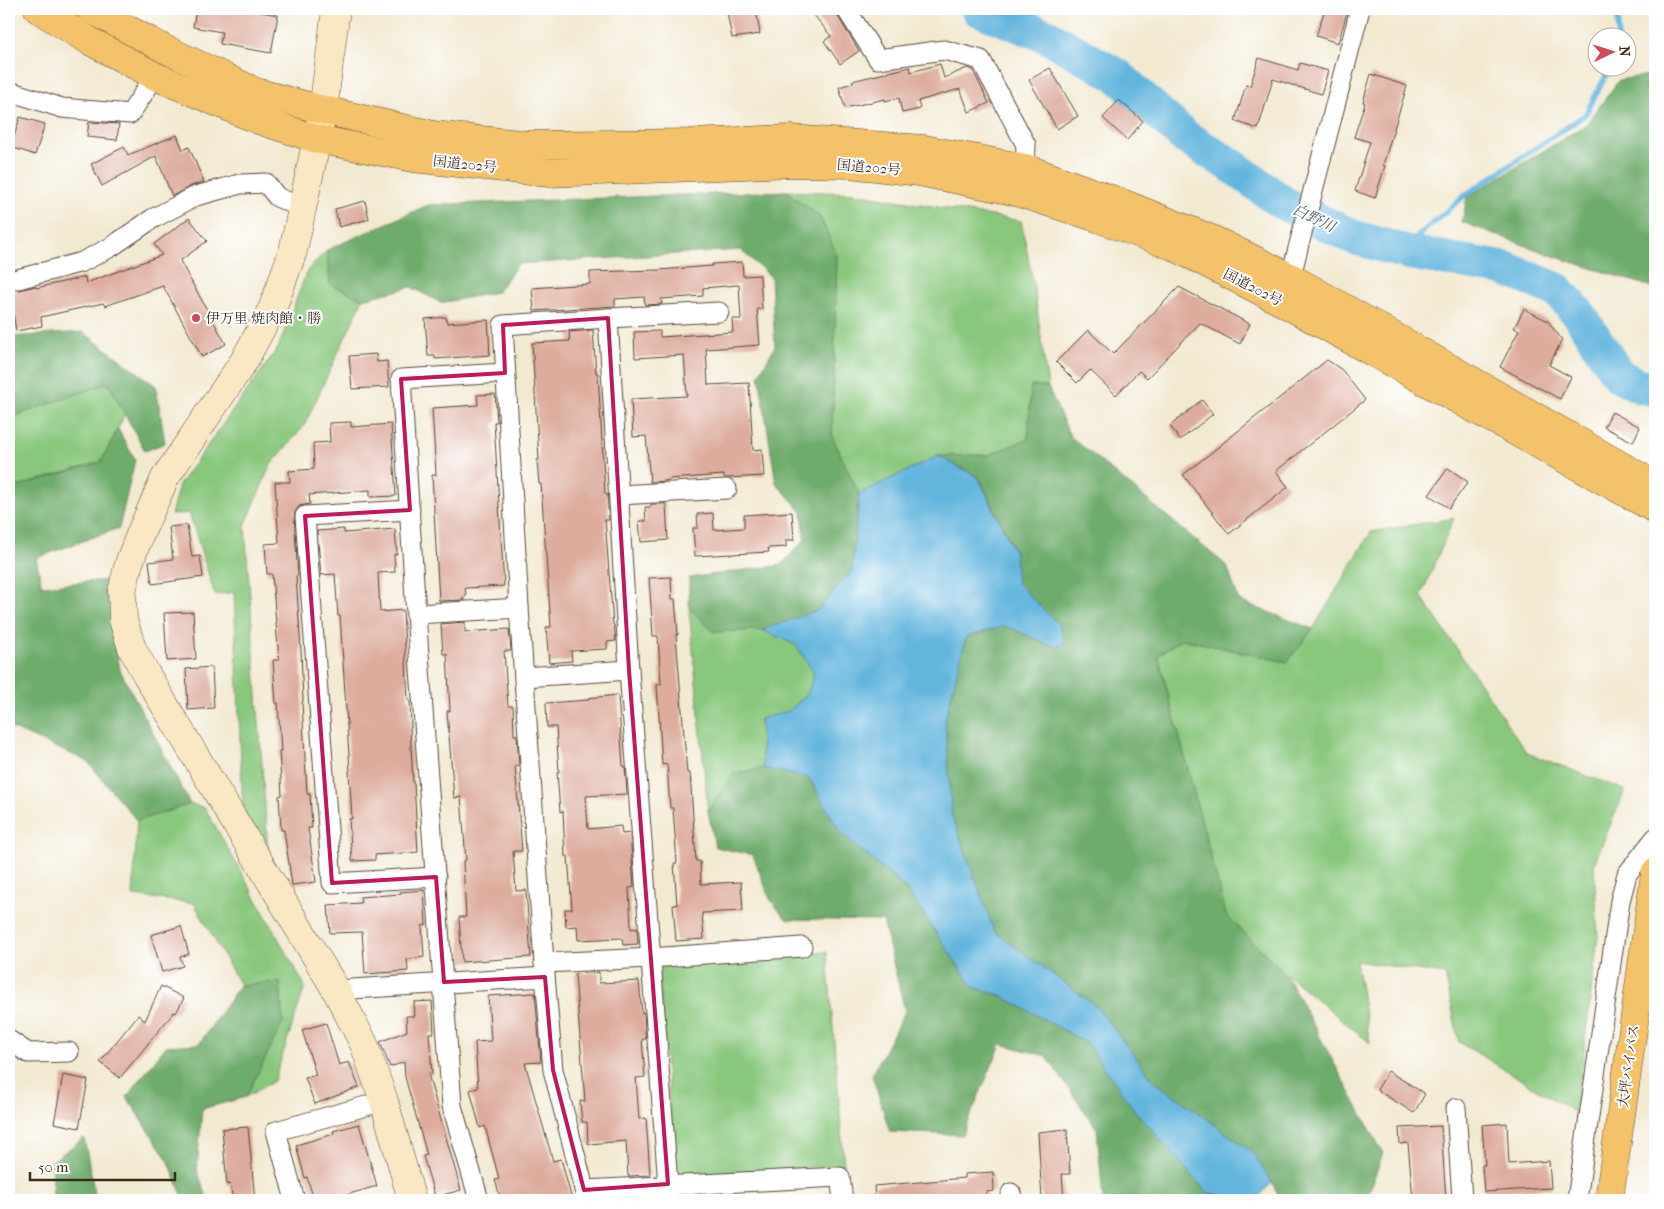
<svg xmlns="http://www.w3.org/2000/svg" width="1664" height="1209" viewBox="0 0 1664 1209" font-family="'IM FELL French Canon','Noto Serif JP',serif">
<rect width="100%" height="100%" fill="#fff"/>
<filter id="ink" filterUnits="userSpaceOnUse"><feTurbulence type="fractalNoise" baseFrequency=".02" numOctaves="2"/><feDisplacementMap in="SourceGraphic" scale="10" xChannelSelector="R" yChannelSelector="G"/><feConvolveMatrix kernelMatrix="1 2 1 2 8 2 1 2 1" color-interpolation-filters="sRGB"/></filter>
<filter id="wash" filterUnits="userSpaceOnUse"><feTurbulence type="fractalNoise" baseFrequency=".0096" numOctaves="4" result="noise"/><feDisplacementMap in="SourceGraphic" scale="20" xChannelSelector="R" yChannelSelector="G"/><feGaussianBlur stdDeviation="1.12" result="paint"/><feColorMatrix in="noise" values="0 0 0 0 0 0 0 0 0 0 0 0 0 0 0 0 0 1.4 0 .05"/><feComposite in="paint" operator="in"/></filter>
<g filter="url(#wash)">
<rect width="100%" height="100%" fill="#f2e9d1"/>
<g fill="#89c77d" stroke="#62784e">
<path d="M786 191 854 193 1021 221 1034 288 1048 387 1031 386 1028 439 988 455 938 456 859 494 832 436 837 255 820 217Z"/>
<path d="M327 250 330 284 363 299 304 426 270 466 245 526 268 850 243 812 234 592 215 595 189 513 171 515 179 485 278 348 307 271Z"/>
<path d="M108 383 125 414 101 462 9 489V418Z"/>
<path d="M1454 518 1421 596 1527 753 1625 790 1594 864 1598 937 1576 1113 1459 1042 1445 974 1356 961 1370 1043 1285 973 1226 915 1158 655 1182 639 1287 662 1313 629 1371 532Z"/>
<path d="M689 608 714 632 762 630 796 645 814 672 808 693 789 711 760 719 763 768 734 774 708 811Z"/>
<path d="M190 804 205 808 305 986 274 1081 246 1097 283 1022 280 982 240 985 194 903 133 896 137 821Z"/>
<path d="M827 952 844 1165 675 1176 658 965Z"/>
</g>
<g fill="#6eac6c" stroke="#546b45">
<path d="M1655 74V288L1556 257 1462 222 1467 197 1586 125 1619 80Z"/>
<path d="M786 191 820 217 837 255 832 436 859 494 852 570 818 610 762 630 714 632 689 608V578L781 565 805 539 802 512 776 483 759 375 775 346 771 277 741 250 518 264 497 292 441 303 411 287 363 299 330 284 327 250 428 205Z"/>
<path d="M83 332 156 386 165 443 145 451 108 383 9 418V337Z"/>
<path d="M1031 386 1048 387 1070 436 1227 566 1239 601 1313 629 1287 662 1182 639 1158 655 1226 915 1285 973 1383 1153 1366 1200H1280L1272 1182 1252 1152 1154 1081 1096 1006 994 931 952 816 945 720 966 637 1005 626 1056 647 1059 625 1017 583 1015 552 979 477 938 456 988 455 1028 439Z"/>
<path d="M118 429 135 460 119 528 36 558 42 586 106 580 120 670 190 804 137 821 87 761 9 727V489L101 462Z"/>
<path d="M763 768 809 778 841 833 907 890 973 987 1000 995 1087 1043 1135 1111 1208 1193 1249 1200H1103L1097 1129 1046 1056 1001 1044 962 1135 890 1132 872 1075 905 1011 883 921 786 919 770 899 753 855 715 847 708 811 734 773Z"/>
<path d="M280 982 283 1022 246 1097 202 1109 197 1170 208 1200H184L169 1162 127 1097 166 1046 199 1044 240 985Z"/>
<path d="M84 1138 96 1200H53L51 1162Z"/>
</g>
<path fill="#63b5de" stroke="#4f707e" d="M938 456 978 477 1015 553 1017 583 1059 625 1065 643 1056 647 1005 626 966 637 945 720 952 816 994 931 1096 1006 1154 1081 1252 1152 1272 1182 1256 1200 1208 1193 1135 1111 1087 1043 1000 995 973 987 907 890 841 833 809 778 763 768 760 719 789 711 808 693 814 673 796 645 762 630 818 610 852 570 859 494Z"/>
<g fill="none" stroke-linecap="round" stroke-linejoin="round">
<g stroke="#63b5de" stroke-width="5.5">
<path d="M1618 38V9"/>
<path d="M1406 252 1420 234 1464 196 1585 115 1610 68"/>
</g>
<path stroke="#63b5de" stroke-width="35" d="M978 9 1047 36 1118 76 1185 137 1231 165 1283 203 1353 237 1406 252 1506 269 1557 290 1579 314 1619 376 1640 386 1655 389"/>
</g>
<g id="blocks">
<g fill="#ddac9d">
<path d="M196 9H243L278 15 271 53 220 44 222 32 193 27Z"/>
<path d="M744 9H756L760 34 732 38 727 12Z"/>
<path d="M809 9H835L837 15 859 51 840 64 824 41 831 36Z"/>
<path d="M1325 9H1348L1338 43 1316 36Z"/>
<path d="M1259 58 1298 70 1300 63 1328 71 1321 94 1273 79 1258 129 1235 121 1246 85 1250 86Z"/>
<path d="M940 64 944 78 967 68 973 70 989 103 969 112 960 89 918 101 920 109 902 113 899 98 885 101V99L845 108 839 87 853 83 852 81 910 67 911 72Z"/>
<path d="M1050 68 1078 116 1057 129 1029 80Z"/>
<path d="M1371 74 1407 86 1383 165 1385 166 1375 198 1355 191 1370 142 1354 137 1365 103 1363 102Z"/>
<path d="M1119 100 1143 121 1127 140 1103 118Z"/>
<path d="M20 117 45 124 35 155 11 147Z"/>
<path d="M89 122 119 124 117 140 87 137Z"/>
<path d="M177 135 183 150 189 147 204 182 191 186 172 196 156 156 102 186 91 164 124 147 128 155Z"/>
<path d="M365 201 369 219 339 227 335 209Z"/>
<path d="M189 218 207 241 180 261 226 344 202 357 163 286 105 306 103 303 41 317 42 326 16 331 9 288 20 290 35 286 36 288 85 277 86 283 162 255 154 244Z"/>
<path d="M742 262 743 276 760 275 762 309H757L760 345 706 349 708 385 749 383 753 450 762 449 764 476 728 478H724V475L669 479V480L664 481 650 482 646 436 633 437 631 399 687 396 684 355 635 358 634 332 660 331V337L733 332 732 319H741L739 285 703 288V296L661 299 662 304 645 305 644 297 615 299V306L534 311 532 288 590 284V272L659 270 712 266V264Z"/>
<path d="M1179 287 1250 324 1240 344 1200 323 1147 378 1139 371 1116 395 1090 370 1077 383 1056 362 1088 330 1113 354Z"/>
<path d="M1524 309 1548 321 1562 340 1549 365 1571 377 1560 399 1500 367 1519 330 1514 328Z"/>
<path d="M446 317 447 323 488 320 490 355 435 359V356H428L425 319Z"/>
<path d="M593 330 596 373H598L605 494H607L609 520H605L613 625H614L616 641 607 642V649L571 651 572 661 549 663 546 627H551L541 484H539L537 460H539L532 343 570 341 569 332Z"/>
<path d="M376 354 377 362 387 361 389 387 352 389 349 356Z"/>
<path d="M1327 360 1342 370 1365 400 1276 471 1288 487 1229 534 1183 475Z"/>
<path d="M495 394 497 422H494L504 586 465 588 466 596 463 597 464 600 439 601 432 475H436L432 408 478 405 477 395Z"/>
<path d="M1202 400 1213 414 1180 440 1170 426Z"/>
<path d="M1612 412 1640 427 1633 442 1604 427Z"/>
<path d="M351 422V427L391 424 396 496 370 497V490L309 495 310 504 299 506 295 512 294 517 298 576H296L301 651 303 702H302L307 794H310L312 828H308L316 882 292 885 284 830H281L279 796 282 795 279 751H281L278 703 276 704 273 660H279L272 574H267L265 544 279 543 275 482H290L289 471 314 469 313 443 330 442 329 423Z"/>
<path d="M1448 468 1468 482 1449 508 1429 495Z"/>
<path d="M651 504H666L668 540 641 542 639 521H646L645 507H651Z"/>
<path d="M792 512 794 540H786V547L768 548 769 552 695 556 693 528H698L697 514 713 513 714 530 744 528V515Z"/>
<path d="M187 525 192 557 200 556 203 577 152 584 149 562 173 559 169 527Z"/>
<path d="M344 529V533L395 529 397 554H394L395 572 378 573 380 612 403 610 408 700H410L411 728H410L413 783H414L418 852 375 855V860L352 861 349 819H352L349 771H350L340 616H338L335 574 321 575 317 531Z"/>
<path d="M671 577 672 599H675L678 635H676L687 773H690L696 861H700L701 884 741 882 743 911 702 913 704 939 676 941 673 905H677L674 863H677L673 808H670L667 764 662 765 657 685 661 684 658 636H653L649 578Z"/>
<path d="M193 612 196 659 167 661 164 613Z"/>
<path d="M465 622V632L509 629 511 651H504L508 706H513L514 735H517L519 766H515L522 851H513L516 891 526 890 531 957 462 962 459 917H466L463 861 466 860 461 797 454 798 447 711H450L447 654H443L441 624Z"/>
<path d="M212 667 214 708 188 710 186 669Z"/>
<path d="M618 695 623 766H625L627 794 586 796 588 829 621 826 622 834 630 833 634 887 629 888 631 929 637 928 638 944 623 945 622 938 578 940 577 926 566 927 565 909H572L568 856H565L563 811 560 812 557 772H559L556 727H547L546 703 588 700V698Z"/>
<path d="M424 890 426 925 422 926 424 957 407 959 408 971 365 974 362 932 330 933 328 905 361 903 360 897 401 894 400 892Z"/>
<path d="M181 926 189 954 180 957 183 966 162 972 151 935Z"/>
<path d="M599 972V983L639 981 642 1013 644 1012 645 1033 646 1039H642L645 1077 636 1078 639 1119 646 1118 650 1175 628 1176 626 1141 588 1144 587 1122H582L580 1101H585L575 974Z"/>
<path d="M161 986 184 998 176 1013 174 1012 120 1078 100 1062 138 1015 145 1021Z"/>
<path d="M535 993 541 1062 525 1063 553 1161 561 1159 572 1200H501L495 1180 499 1179 485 1126 480 1128 470 1090 478 1088 475 1042 491 1041 488 996Z"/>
<path d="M432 1001 434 1033H429L432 1074H428L461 1190 435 1197 423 1156 427 1155 405 1077 404 1062 390 1067 380 1042 407 1031 406 1016H415L414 1002Z"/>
<path d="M326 1023 339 1065 349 1062 359 1087 315 1104 305 1078 316 1075 302 1030Z"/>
<path d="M1388 1071 1425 1094 1414 1113 1377 1090Z"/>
<path d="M63 1075 88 1080 79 1128 54 1123Z"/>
<path d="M1507 1123 1509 1164 1549 1161 1551 1188 1484 1192 1482 1165H1485L1482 1125Z"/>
<path d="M359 1124 377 1186 339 1197 340 1200H314L307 1177 305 1178 296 1145 334 1134 333 1131Z"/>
<path d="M1441 1126 1446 1200H1413L1408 1143 1400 1144 1399 1128Z"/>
<path d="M248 1127 255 1200H233L230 1184 227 1185 222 1129Z"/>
<path d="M1067 1129 1070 1174H1062L1064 1200H1042L1038 1132Z"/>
<path d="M993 1172 994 1191 986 1192 987 1200H875L874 1186 965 1178V1174Z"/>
</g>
</g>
</g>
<g filter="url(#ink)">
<use href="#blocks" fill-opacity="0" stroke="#564739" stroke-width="1"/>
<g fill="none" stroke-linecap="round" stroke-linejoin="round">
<defs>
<g id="street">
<path d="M846 9 878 59 944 50 981 60 1026 145 1025 168"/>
<path d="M9 91 62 108 130 114 155 76"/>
<path d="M18 279 82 262 111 247 152 219 196 196 240 184 266 183 277 197 302 208"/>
<path d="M1288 287 1360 9"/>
<path d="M608 318 719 312"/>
<path d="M619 495 727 489"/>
<path d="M410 510 305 516 332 883 436 877"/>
<path d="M416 614 519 608"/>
<path d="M524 677 629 670"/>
<path d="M544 963 651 958 802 947"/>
<path d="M336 990 545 977"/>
<path d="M9 1040 28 1053 69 1052"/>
<path d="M1456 1108 1462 1200"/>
<path d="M584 1190 840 1177 843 1200"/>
<path d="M1011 1193 1012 1200"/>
<path d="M295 1200 276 1131 384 1101"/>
<path d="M479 1200 452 1106 416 614 401 379 505 373"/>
<path d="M587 1200 553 1070 544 963 519 608 503 325 608 318 629 670 668 1184"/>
<path d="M1577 1200 1620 901 1627 874 1655 838"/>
</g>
<path id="secondary" d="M336 9 323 110 317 139 293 251 273 307 244 361 165 478 141 532 129 563 122 591 123 620 132 648 146 674 336 990 364 1044 384 1101 412 1200"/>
<g id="highway">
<path d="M38 9 88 40 155 76 258 120 317 139 413 158 549 173 794 163 849 164 919 172 1013 191 1097 218 1173 246 1284 303 1655 509"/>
<path d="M90 9 163 48 256 92 323 110 433 135 529 145 689 143 791 139 924 149 1025 168 1122 203 1214 240 1290 277 1655 485"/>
<path d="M1609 1200 1655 873"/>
</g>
</defs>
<use href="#street" stroke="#564739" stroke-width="21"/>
<use href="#secondary" stroke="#564739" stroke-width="29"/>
<use href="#highway" stroke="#564739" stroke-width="29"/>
<use href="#street" stroke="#fff" stroke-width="19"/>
<use href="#secondary" stroke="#fae7c3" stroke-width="28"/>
<use href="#highway" stroke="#f3c26a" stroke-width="28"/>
</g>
</g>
<path fill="none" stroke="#c2185b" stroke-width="4" stroke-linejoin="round" d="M608 318 629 670 668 1184 584 1190 553 1070 545 977 444 982 436 877 332 883 305 516 410 510 401 379 505 373 503 325Z"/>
<circle fill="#d1495b" stroke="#fff" stroke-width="2" cx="196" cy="318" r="5"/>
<g text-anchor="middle" stroke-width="4" stroke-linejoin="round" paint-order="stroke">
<g font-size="14" fill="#3b2a1e" stroke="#fff">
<text transform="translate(465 164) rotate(6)" y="5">国道202号</text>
<text transform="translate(869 167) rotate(5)" y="5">国道202号</text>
<text transform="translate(1253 287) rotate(27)" y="5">国道202号</text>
<text transform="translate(1628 1066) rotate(-82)" y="5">大坪バイパス</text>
</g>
<g font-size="14" fill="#3b2a1e" stroke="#fff" text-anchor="start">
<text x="206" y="323">伊万里 焼肉館・勝</text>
</g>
<g font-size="15" font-style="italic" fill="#495b61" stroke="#fff">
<text transform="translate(1314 218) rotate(26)" y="5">白野川</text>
</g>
</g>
<rect width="1664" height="1209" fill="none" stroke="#fff" stroke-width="30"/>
<g transform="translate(1612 52) rotate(86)"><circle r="24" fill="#ffffff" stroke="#b1aaa5"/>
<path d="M0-4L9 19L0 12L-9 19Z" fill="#d1495b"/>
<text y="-8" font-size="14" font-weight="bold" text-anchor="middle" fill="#3b2a1e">N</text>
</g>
<path d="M30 1172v8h145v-8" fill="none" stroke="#3b2a1e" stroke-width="2.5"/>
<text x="38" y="1172" font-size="15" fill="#3b2a1e" stroke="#ffffff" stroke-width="4" paint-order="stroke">50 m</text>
</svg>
